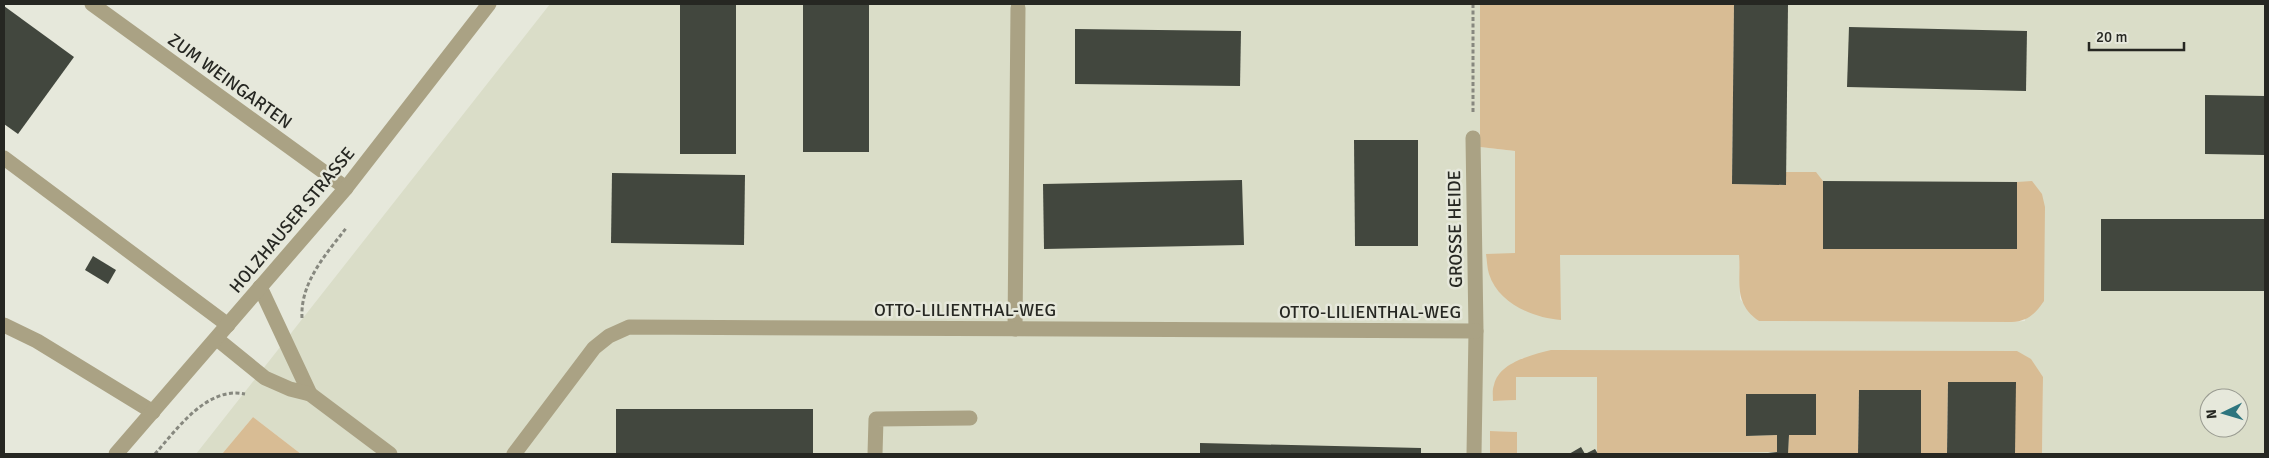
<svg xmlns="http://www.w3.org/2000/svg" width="2269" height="458" viewBox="0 0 2269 458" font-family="Signika,sans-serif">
<rect width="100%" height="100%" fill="#e6e8db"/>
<path fill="#daddc8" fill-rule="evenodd" d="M550 4H1480V147L1515 151V254L1561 320 1559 255H1739L1740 299 1759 321 2011 322 2025 321 2017 183V249H1823V181L1786 185 1732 184 1734 4H2265V454H2042L2043 377 1522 358 1493 401 1516 400V377H1597V453L1746 436V394H1816V435L1788 453 1853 454H1517V432L1491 431 1490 454H301L253 417 222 454H196ZM2209 398H2239V428H2209Z"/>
<g fill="#d8bc94">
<path d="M1480 4H1734L1732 184 1786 185V172H1816L1823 181V249H2016L2017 182 2032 181 2042 194 2045 207 2044 301C2035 314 2028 321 2012 322L1759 321C1733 303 1741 282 1739 255H1560L1561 320C1533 318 1498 303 1489 274 1487 268 1487 260 1486 254L1515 253V151L1480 147Z"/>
<path d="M1551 350 2017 351 2031 359 2043 377 2042 454H2015V382H1948L1947 454H1921V391L1859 390 1858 454 1788 453 1789 435H1816V394L1746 395V436L1777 435V452L1597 453V377H1516V400L1493 401C1493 396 1492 390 1494 385 1499 362 1532 355 1551 350Z"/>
<path d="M253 417 301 454H222Z"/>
<path d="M1490 431 1517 432V454H1490Z"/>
</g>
<g fill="#42473e">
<rect x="680" y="4" width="56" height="150"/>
<rect x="803" y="4" width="66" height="148"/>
<path d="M1734 4H1788L1786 185 1732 184Z"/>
<path d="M4 6 74 57 18 134 4 124Z"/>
<path d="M1849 27 2027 31 2026 91 1847 87Z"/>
<path d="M1075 29 1241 31 1240 86 1075 84Z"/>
<path d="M2205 95 2265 96V155L2205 154Z"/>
<path d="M1354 140H1418V246H1355Z"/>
<path d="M612 173 745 175 744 245 611 243Z"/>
<path d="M1242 180 1244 245 1044 249 1043 184Z"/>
<path d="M1823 181 2017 182V249H1823Z"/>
<rect x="2101" y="219" width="164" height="72"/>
<path d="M93 256 116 270 108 284 85 270Z"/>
<path d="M1948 382H2016L2015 454H1947Z"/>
<path d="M1859 390H1921V454H1858Z"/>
<path d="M1746 394H1816V435H1789L1788 454H1759L1777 452V435L1746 436Z"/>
<rect x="616" y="409" width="197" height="45"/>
<path d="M1200 443 1421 448V454H1200Z"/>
<path d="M1581 447 1585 454 1595 449 1598 454H1569Z"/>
</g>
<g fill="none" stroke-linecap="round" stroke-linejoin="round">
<g stroke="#87887f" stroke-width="3" stroke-dasharray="4 2.5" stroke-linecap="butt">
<path d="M1473 4V114"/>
<path d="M302 318C300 282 327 253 347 227"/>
<path d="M155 454C177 429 207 386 245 394"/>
</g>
<g stroke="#aaa284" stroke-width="15">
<path d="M92 4 346 188"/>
<path d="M1473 138 1476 331 1474 454"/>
<path d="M4 158 228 325"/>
<path d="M260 287 310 394"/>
<path d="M4 325 37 341 153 412"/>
<path d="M1015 329 1018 8"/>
<path d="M217 339 265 378 290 389 310 394 390 454"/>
<path d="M116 454 346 188 489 4"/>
<path d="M514 454 594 348 609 336 629 327 1476 331"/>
<path d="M875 454 876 419 970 418"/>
</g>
</g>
<g text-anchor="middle" stroke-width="5" stroke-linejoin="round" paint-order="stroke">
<g font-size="18" fill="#262722" stroke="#e6e8db">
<text transform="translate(230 81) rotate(36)" y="6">ZUM WEINGARTEN</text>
<text transform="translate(292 220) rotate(-50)" y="6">HOLZHAUSER STRASSE</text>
<text transform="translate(1455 229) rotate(-91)" y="6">GROSSE HEIDE</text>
<text x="965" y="316">OTTO-LILIENTHAL-WEG</text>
<text x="1370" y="318">OTTO-LILIENTHAL-WEG</text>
</g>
</g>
<rect width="2269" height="458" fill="none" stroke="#262722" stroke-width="10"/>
<g transform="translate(2224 413) rotate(265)"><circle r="24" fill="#e6e8db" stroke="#999b91"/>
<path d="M0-4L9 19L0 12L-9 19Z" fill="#2d757e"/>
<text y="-8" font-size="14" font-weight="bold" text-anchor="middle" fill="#262722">N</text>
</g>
<path d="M2089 42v8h95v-8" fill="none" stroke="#262722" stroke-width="2.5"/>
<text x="2096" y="42" font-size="15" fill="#262722" stroke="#e6e8db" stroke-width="4" paint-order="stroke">20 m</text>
</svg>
